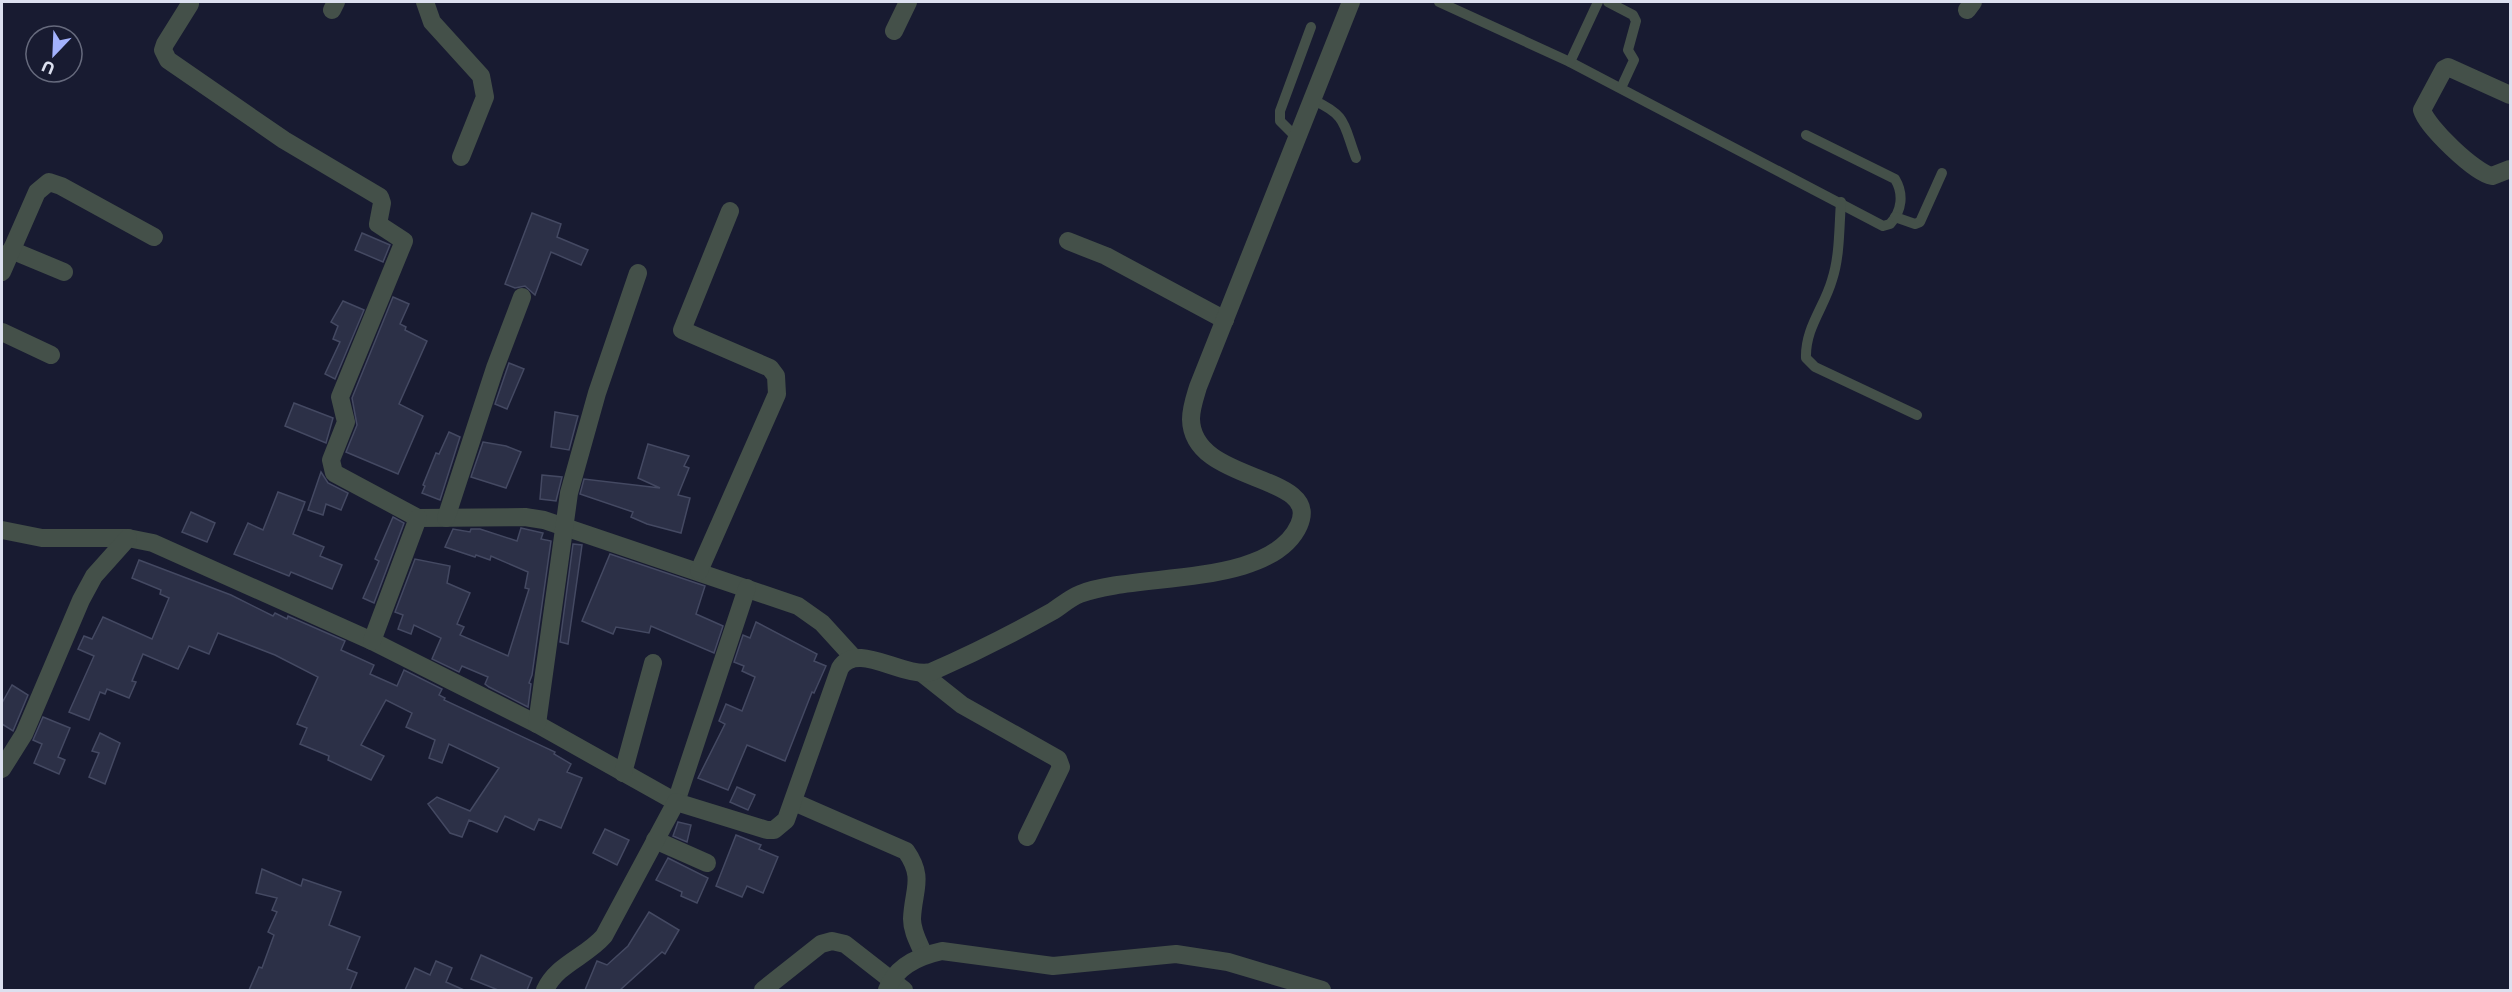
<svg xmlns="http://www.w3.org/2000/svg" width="2512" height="992" viewBox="0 0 2512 992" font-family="Montserrat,sans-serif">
<rect width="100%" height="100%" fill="#181b31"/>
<g fill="#2c3047" stroke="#444962" stroke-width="1.5">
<path d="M532 213 561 224 557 237 588 250 581 265 551 252 535 295 525 286 515 288 505 284Z"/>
<path d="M362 233 390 245 383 262 355 250Z"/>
<path d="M393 297 409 304 400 324 406 327 405 330 427 341 399 404 423 416 398 474 346 452 357 425 352 398Z"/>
<path d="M343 301 364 310 335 379 325 374 340 342 333 339 338 326 331 322Z"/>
<path d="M509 363 524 369 507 409 495 404Z"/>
<path d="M294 403 333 418 326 443 285 426Z"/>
<path d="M555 412 578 416 569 450 551 447Z"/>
<path d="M449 432 460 437 440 500 422 493 425 486 423 485 436 453 439 454Z"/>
<path d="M483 442 506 446 521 452 506 488 471 477Z"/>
<path d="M648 444 689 456 684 466 689 468 678 495 690 498 681 533 647 524 631 517 633 512 580 494 584 479 660 488 638 478Z"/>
<path d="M321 472 328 483 348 493 341 510 326 504 323 515 308 510Z"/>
<path d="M542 475 562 477 556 501 540 499Z"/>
<path d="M278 492 305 502 293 534 324 547 320 556 342 565 332 589 291 572 289 576 234 554 248 523 263 530Z"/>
<path d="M191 512 215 523 207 542 182 532Z"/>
<path d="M393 517 404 523 374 603 363 598 379 561 375 559Z"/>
<path d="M521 528 543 533 541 539 551 541 532 675 529 683 531 684 528 707 489 687 485 684 488 677 462 666 459 672 432 659 441 638 414 625 411 634 398 629 403 615 395 612 415 559 450 566 447 583 470 593 457 624 464 627 460 635 508 656 529 589 525 588 528 572 491 556 490 560 476 555 475 557 445 547 453 529 470 532 471 529H480L517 541Z"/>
<path d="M573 544 582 545 568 644 560 642Z"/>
<path d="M610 554 705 586 696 614 723 626 714 653 651 626 649 633 616 627 613 634 582 621Z"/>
<path d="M139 560 231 595 273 616 275 613 287 619 288 616 345 641 341 650 374 665 370 674 397 686 404 670 442 689 439 695 445 698 444 700 555 752 554 754 571 764 567 772 582 778 561 828 539 819 534 830 505 816 497 832 469 820 462 837 450 833 428 804 437 797 470 811 499 768 449 744 442 763 429 758 435 740 406 727 412 713 386 700 361 745 384 756 371 780 345 768 328 760 329 756 300 744 307 728 297 724 318 677 275 655 218 633 209 654 189 646 178 669 143 654 132 681 136 682 129 698 107 689 105 694 100 692 89 720 69 712 94 656 78 649 84 636 92 639 103 617 152 639 169 598 160 594 161 590 132 578Z"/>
<path d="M756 622 817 654 814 661 826 666 814 693 812 692 785 761 747 745 728 790 698 778 725 724 719 721 726 704 742 711 755 677 742 671 744 666 734 662 743 635 750 638Z"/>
<path d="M12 685 28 695 13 731 2 724V703Z"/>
<path d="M43 717 70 728 58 757 65 760 59 774 34 763 42 744 33 740Z"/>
<path d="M100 733 120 743 105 784 89 777 99 753 92 751Z"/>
<path d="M737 787 755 795 748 810 730 802Z"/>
<path d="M678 822 691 825 687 842 673 836Z"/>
<path d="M605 829 629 840 617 865 593 853Z"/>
<path d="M736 835 761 845 759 849 778 857 763 893 747 886 742 897 716 886Z"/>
<path d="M668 858 708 878 697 903 681 896 682 892 656 880Z"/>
<path d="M262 869 301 886 303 879 341 892 329 925 360 937 347 969 357 973 350 990H249L259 967 262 968 274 935 268 932 277 912 272 910 277 898 256 893Z"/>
<path d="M649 912 679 930 665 954 662 952 620 990H585L597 961 607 965 628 946Z"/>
<path d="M481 955 532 978 527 990H498L471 979Z"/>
<path d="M436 961 452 968 446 982 464 990H405L415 968 430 975Z"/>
</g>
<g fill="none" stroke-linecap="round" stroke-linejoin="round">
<g stroke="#445049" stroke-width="10">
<path d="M1439 2 1570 62 1883 226 1890 224C1902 211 1904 194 1895 179L1806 135"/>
<path d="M1608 2 1633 15 1636 21 1628 50 1634 60 1621 88"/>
<path d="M1570 62 1598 2"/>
<path d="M1313 100C1348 116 1343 124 1356 158"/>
<path d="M1297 138 1280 121V111L1311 27"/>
<path d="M1841 202C1839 227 1840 256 1832 280 1824 308 1805 328 1806 358L1815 367 1917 415"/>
<path d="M1895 217 1915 224 1920 222 1942 173"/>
</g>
<g stroke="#445049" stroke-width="18">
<path d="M425 2 432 22 481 76 485 97 461 157"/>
<path d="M190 4 165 44 163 50 168 60 284 140 380 197 382 203 378 224 404 241 340 397 346 422 331 460 334 473 418 518 525 517 544 520 798 606 822 623 853 657"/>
<path d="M332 10 336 2"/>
<path d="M1967 10 1973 2"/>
<path d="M894 31 908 2"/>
<path d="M2510 95 2448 67 2444 69 2422 110C2427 127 2475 173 2492 176L2510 169"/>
<path d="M1068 241 1106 256 1225 320"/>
<path d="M11 250 64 272"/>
<path d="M2 272 37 192 49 182 61 186 154 237"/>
<path d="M2 332 51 355"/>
<path d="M446 518 495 368 522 297"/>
<path d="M2 530 42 538H128L153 543 372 641 537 724 676 802 747 588"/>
<path d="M699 571 777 394 776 376 770 368 682 330 730 211"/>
<path d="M372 641 418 518"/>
<path d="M923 674 962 705 1058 759 1061 767 1027 837"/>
<path d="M537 724 569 493 597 393 638 273"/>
<path d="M2 769 24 734 81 600 94 576 128 538"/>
<path d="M623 773 653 663"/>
<path d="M794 802 906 851C925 878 913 890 912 919 912 932 919 943 924 955"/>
<path d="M655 840 707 863"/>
<path d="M545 990C557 964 586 957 604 936L676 802 767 830H774L786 820 840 668C857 641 902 678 931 672 972 654 1014 633 1053 611 1062 605 1070 598 1080 594 1136 572 1271 588 1299 525 1322 472 1192 485 1191 419 1191 408 1195 397 1198 387L1351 2"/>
<path d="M763 990 821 944 832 941 845 944 904 990"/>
<path d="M887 990C895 967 919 956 942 951L1053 966 1176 954 1228 962 1322 990"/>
</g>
</g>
<rect width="2512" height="992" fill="none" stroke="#dce0ef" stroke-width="6"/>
<g transform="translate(54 54) rotate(203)"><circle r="28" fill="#181b31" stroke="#666a7d" stroke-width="1.5"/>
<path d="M0-4.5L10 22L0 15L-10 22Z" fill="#a3b2fd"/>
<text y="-9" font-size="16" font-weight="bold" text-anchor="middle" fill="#dce0ef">U</text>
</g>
</svg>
